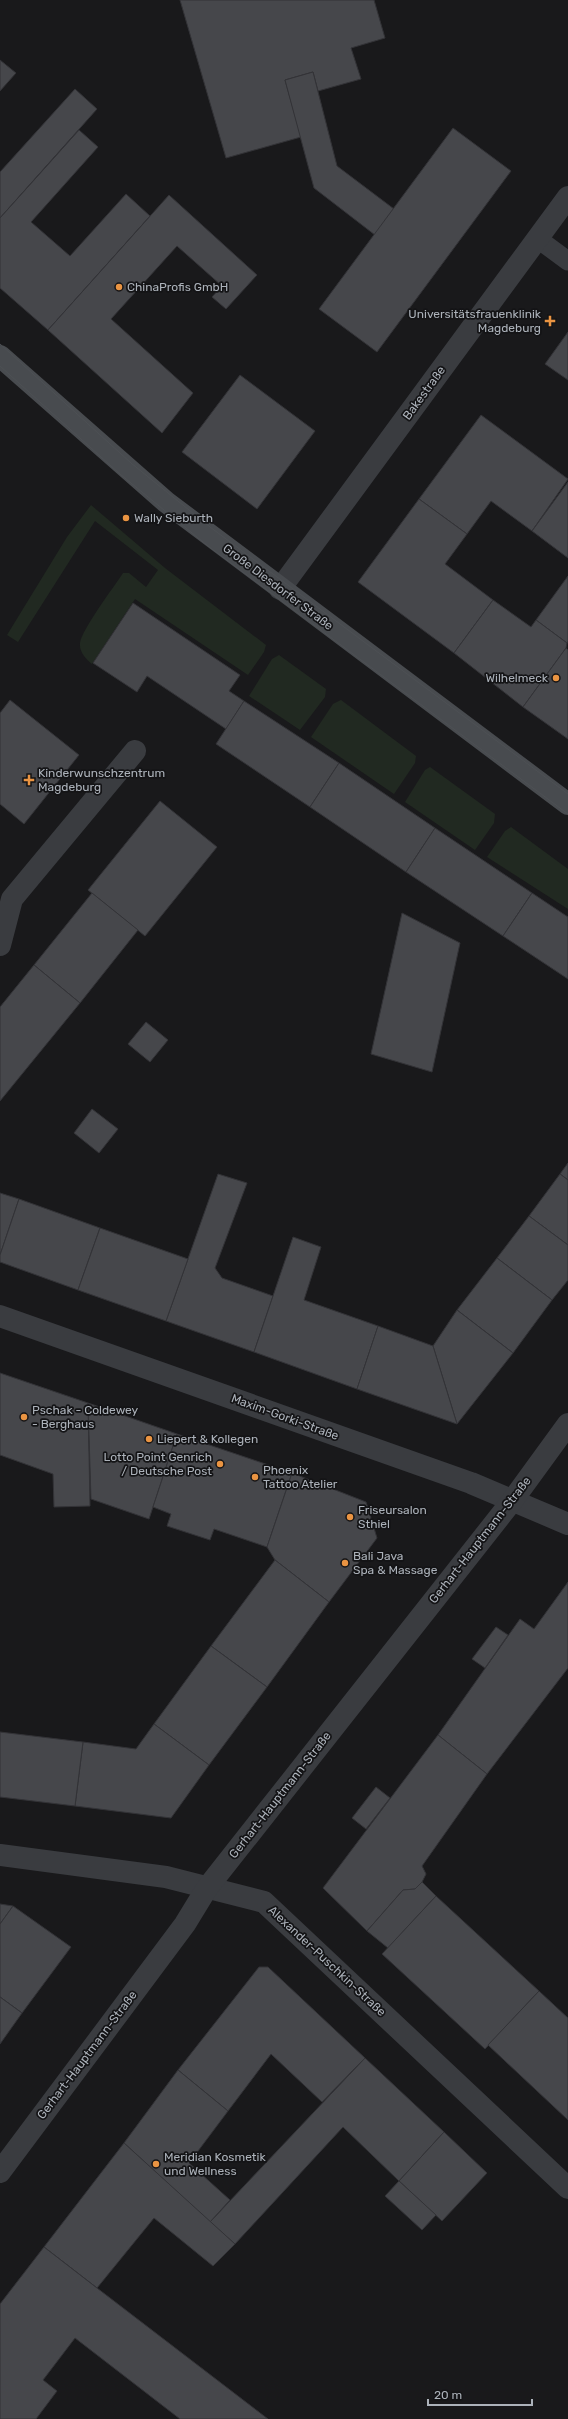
<svg xmlns="http://www.w3.org/2000/svg" width="568" height="2419" viewBox="0 0 568 2419" font-family="Rubik,sans-serif">
<rect width="100%" height="100%" fill="#19191b"/>
<g fill="#212921">
<path d="M91 505 165 568 266 645 264 652 248 675 135 599 92 664C86 659 79 652 80 643 82 629 114 587 123 573H129L146 587 158 570 95 521 18 642 7 635 67 537Z"/>
<path d="M279 655 326 689 325 697 300 730 249 696 272 659Z"/>
<path d="M341 700 416 756 415 763 394 794 311 737 333 704Z"/>
<path d="M430 767 495 814 494 823 475 850 405 802 425 770Z"/>
<path d="M511 827 568 869V909L487 857 505 831Z"/>
</g>
<g fill="#46474b" stroke="#333337">
<path d="M180 0H374L385 38 351 48 361 79 318 91 313 72 285 80 301 137 226 158Z"/>
<path d="M0 60 16 73 0 91Z"/>
<path d="M313 72 337 166 394 209 375 235 314 188 285 80Z"/>
<path d="M75 89 97 109 0 218V172Z"/>
<path d="M453 128 511 171 377 352 319 309Z"/>
<path d="M79 130 98 147 31 222 70 256 126 194 150 216 48 330 0 288V218Z"/>
<path d="M169 195 257 275 226 309 212 297 222 286 177 246 111 319 193 393 162 433 48 330Z"/>
<path d="M568 332V380L545 364Z"/>
<path d="M240 375 315 431 257 509 182 452Z"/>
<path d="M481 415 568 479 532 531 491 501 467 534 419 499Z"/>
<path d="M568 482V558L532 531Z"/>
<path d="M419 499 467 534 445 564 493 600 454 653 358 582Z"/>
<path d="M568 576V641L567 643 536 620Z"/>
<path d="M493 600 531 627 536 620 567 643 566 648 523 707 454 653Z"/>
<path d="M133 603 240 675 229 691 244 701 226 729 147 676 137 692 93 663Z"/>
<path d="M566 648 568 650V739L523 707Z"/>
<path d="M10 700 79 755 24 824 0 804V713Z"/>
<path d="M244 701 339 763 310 807 216 744Z"/>
<path d="M339 763 435 828 406 872 310 807Z"/>
<path d="M160 801 217 847 145 936 88 890Z"/>
<path d="M435 828 532 893 503 936 406 872Z"/>
<path d="M92 893 138 930 80 1003 34 965Z"/>
<path d="M532 893 568 917V979L503 936Z"/>
<path d="M402 913 460 943 432 1072 371 1054Z"/>
<path d="M34 965 80 1003 0 1101V1007Z"/>
<path d="M146 1022 168 1040 150 1062 128 1044Z"/>
<path d="M92 1109 118 1129 99 1153 74 1133Z"/>
<path d="M568 1163V1180L560 1174Z"/>
<path d="M218 1174 247 1183 215 1268 222 1278 273 1296 254 1352 166 1321Z"/>
<path d="M560 1174 568 1180V1245L529 1216Z"/>
<path d="M0 1193 19 1199 0 1255Z"/>
<path d="M19 1199 100 1228 78 1290 0 1262V1255Z"/>
<path d="M529 1216 568 1245V1280L552 1300 497 1258Z"/>
<path d="M100 1228 188 1259 166 1321 78 1290Z"/>
<path d="M293 1237 321 1247 304 1300 378 1326 357 1389 254 1352Z"/>
<path d="M497 1258 552 1300 513 1353 457 1310Z"/>
<path d="M457 1310 513 1353 457 1424 433 1346Z"/>
<path d="M378 1326 433 1346 457 1424 357 1389Z"/>
<path d="M0 1373 88 1403 90 1506 54 1507 53 1474 0 1455Z"/>
<path d="M88 1403 177 1434 149 1519 91 1499Z"/>
<path d="M177 1434 292 1473 267 1547 214 1529 210 1540 167 1526 171 1514 153 1507Z"/>
<path d="M292 1473 366 1502 377 1538 329 1602 275 1560 267 1547Z"/>
<path d="M275 1560 329 1602 267 1687 211 1646Z"/>
<path d="M568 1582V1668L487 1774 438 1735 520 1619 534 1629Z"/>
<path d="M496 1627 508 1635 485 1668 472 1659Z"/>
<path d="M211 1646 267 1687 209 1765 154 1724Z"/>
<path d="M154 1724 209 1765 171 1818 75 1806 83 1742 136 1749Z"/>
<path d="M0 1732 83 1742 75 1806 0 1797Z"/>
<path d="M438 1735 487 1774 422 1866 426 1874 422 1882 415 1889 403 1890 367 1931 323 1888Z"/>
<path d="M376 1787 390 1798 366 1829 352 1818Z"/>
<path d="M422 1882 436 1896 388 1948 367 1931 403 1890 415 1889Z"/>
<path d="M436 1896 539 1991 485 2049 382 1954Z"/>
<path d="M0 1904 13 1906 0 1924Z"/>
<path d="M13 1906 71 1947 22 2013 0 1997V1924Z"/>
<path d="M259 1967H268L365 2058 322 2102 271 2054 228 2111 178 2070Z"/>
<path d="M539 1991 568 2018V2120L488 2045Z"/>
<path d="M0 1997 22 2013 0 2044Z"/>
<path d="M365 2058 444 2132 399 2181 343 2127 235 2244 210 2222Z"/>
<path d="M178 2070 228 2111 189 2163 230 2200 210 2222 124 2143Z"/>
<path d="M444 2132 487 2173 442 2221 399 2181Z"/>
<path d="M124 2143 235 2244 213 2266 154 2218 97 2288 44 2247Z"/>
<path d="M399 2181 436 2215 422 2230 385 2196Z"/>
<path d="M44 2247 97 2288 268 2419H180L75 2338 43 2380 57 2391 36 2419H0V2304Z"/>
</g>
<g fill="none" stroke-linecap="round" stroke-linejoin="round">
<path stroke="#3a3c40" stroke-width="19" d="M538 239 568 261"/>
<g stroke="#3a3c40" stroke-width="22">
<path d="M280 589 568 197"/>
<path d="M0 945 12 899 135 751"/>
<path d="M0 1316 471 1483 568 1524"/>
<path d="M0 1855 166 1877 264 1902 568 2188"/>
<path d="M0 2172 185 1924 207 1888 512 1501 568 1424"/>
</g>
<path stroke="#484b4f" stroke-width="22" d="M0 356 166 502 568 804"/>
<g stroke="#4d5054" stroke-width="1">
<path d="M0 344 131 463 210 527 568 794"/>
<path d="M0 366 120 474 208 546 568 814"/>
</g>
</g>
<g fill="#ea9442" stroke="#141416" stroke-width="1.5">
<circle cx="119" cy="287" r="4"/>
<path d="M548 315h4v4h4v4h-4v4h-4v-4h-4v-4h4z"/>
<circle cx="126" cy="518" r="4"/>
<circle cx="556" cy="678" r="4"/>
<path d="M27 774h4v4h4v4h-4v4h-4v-4h-4v-4h4z"/>
<circle cx="24" cy="1417" r="4"/>
<circle cx="149" cy="1439" r="4"/>
<circle cx="220" cy="1464" r="4"/>
<circle cx="255" cy="1477" r="4"/>
<circle cx="350" cy="1517" r="4"/>
<circle cx="345" cy="1563" r="4"/>
<circle cx="156" cy="2164" r="4"/>
</g>
<g text-anchor="middle" stroke-width="3.5" stroke-linejoin="round" paint-order="stroke">
<g font-size="12" fill="#acb2ba" stroke="#141416" text-anchor="start">
<text x="127" y="291">ChinaProfis GmbH</text>
<text x="541" y="318" text-anchor="end">Universitätsfrauenklinik<tspan x="541" dy="14">Magdeburg</tspan></text>
<text x="134" y="522">Wally Sieburth</text>
<text x="548" y="682" text-anchor="end">Wilhelmeck</text>
<text x="38" y="777">Kinderwunschzentrum<tspan x="38" dy="14">Magdeburg</tspan></text>
<text x="32" y="1414">Pschak - Coldewey<tspan x="32" dy="14">- Berghaus</tspan></text>
<text x="157" y="1443">Liepert &amp; Kollegen</text>
<text x="212" y="1461" text-anchor="end">Lotto Point Genrich<tspan x="212" dy="14">/ Deutsche Post</tspan></text>
<text x="263" y="1474">Phoenix<tspan x="263" dy="14">Tattoo Atelier</tspan></text>
<text x="358" y="1514">Friseursalon<tspan x="358" dy="14">Sthiel</tspan></text>
<text x="353" y="1560">Bali Java<tspan x="353" dy="14">Spa &amp; Massage</tspan></text>
<text x="164" y="2161">Meridian Kosmetik<tspan x="164" dy="14">und Wellness</tspan></text>
</g>
<g font-size="12" fill="#acb2ba" stroke="#141416">
<text transform="translate(424 393) rotate(-54)" y="4">Bakestraße</text>
<text transform="translate(278 587) rotate(37)" y="4">Große Diesdorfer Straße</text>
<text transform="translate(285 1417) rotate(20)" y="4">Maxim-Gorki-Straße</text>
<text transform="translate(480 1540) rotate(-52)" y="4">Gerhart-Hauptmann-Straße</text>
<text transform="translate(280 1795) rotate(-52)" y="4">Gerhart-Hauptmann-Straße</text>
<text transform="translate(327 1961) rotate(43)" y="4">Alexander-Puschkin-Straße</text>
<text transform="translate(87 2055) rotate(-53)" y="4">Gerhart-Hauptmann-Straße</text>
</g>
</g>
<path d="M428 2399v6h104v-6" fill="none" stroke="#acb2ba" stroke-width="2"/>
<text x="434" y="2399" font-size="12" fill="#acb2ba" stroke="#141416" stroke-width="3" paint-order="stroke">20 m</text>
</svg>
